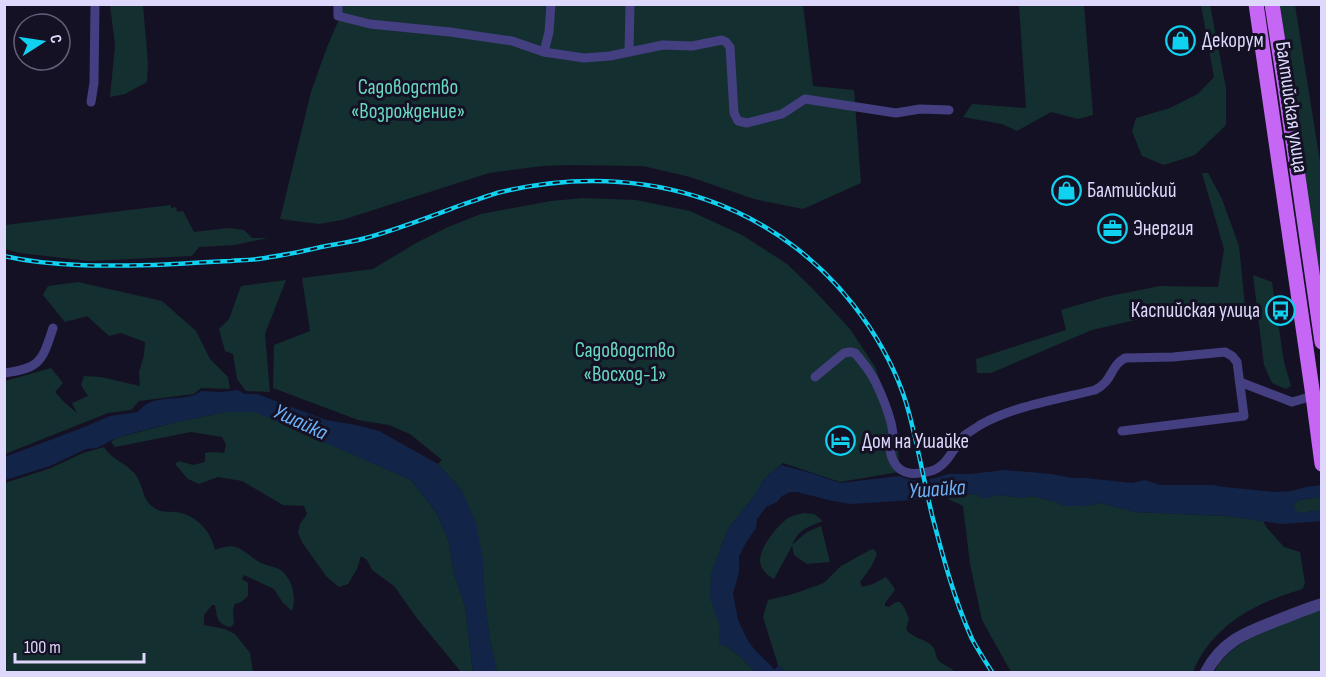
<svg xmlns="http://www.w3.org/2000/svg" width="1326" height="677" viewBox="0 0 1326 677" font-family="'Sofia Sans Condensed',sans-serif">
<rect width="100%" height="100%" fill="#151125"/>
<g fill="#142f2f">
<path d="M110 5H143L148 63 147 82 125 94 110 97 115 45Z"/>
<path d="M341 5H803L813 86 854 90 861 183 803 209 754 199 690 177 643 166 567 165 542 166 489 173 342 220 319 224 280 219 311 92 327 47 340 17Z"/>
<path d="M1019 5H1084L1093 115 1078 119 1051 112 1017 131 1002 124 963 117 972 104 1026 108Z"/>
<path d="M1201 5H1210L1226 88V125L1195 155 1164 165 1142 156 1132 131 1136 118 1170 108 1198 94 1214 77Z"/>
<path d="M1277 5H1295L1321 168V288Z"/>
<path d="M1202 173H1208L1222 199 1239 246 1245 306 1179 310 1092 330 991 373H977L976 359 1066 330 1061 310 1105 297 1160 286 1218 287 1224 249Z"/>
<path d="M583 198 636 200 690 211 742 235 787 264 812 288 850 329 875 367 891 411 898 443 899 472 840 482 783 463 764 479 755 495 728 529 711 574 710 597 721 627 719 635 725 645 741 657 755 672H497L490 641 485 602 462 491 438 464 442 460 410 434 389 425 358 420 273 388 274 345 310 331 302 278 373 269 416 243 448 227 481 214 551 201Z"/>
<path d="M171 205V208L176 207 177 212 183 211 194 232 229 228 244 230 252 238H268L234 245 199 247 192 256 89 261 20 253 5 249V225Z"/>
<path d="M1253 275 1272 282 1284 362 1291 386 1286 389 1272 383 1264 365Z"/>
<path d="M286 280 265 334 270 392 246 391 237 379 233 354 225 351 219 329 229 319 241 286Z"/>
<path d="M78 282 162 301 196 331 210 359 228 377 230 389 201 388 194 394 139 401 131 410 108 413 5 454V381L51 368 63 383 55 392 65 403 77 413 72 403 88 396 81 385 84 376 101 377 140 386 139 372 144 355 145 342 121 333 109 336 87 316 65 322 43 295 48 286Z"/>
<path d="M255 411 411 480 436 512 448 539 454 573 465 606 473 672H461L416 617 394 586 372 570 367 560 361 556 357 569 348 584 339 587 326 576 302 542 298 533 300 524 307 514 304 506 283 505 242 481 218 477 199 484 188 479 175 464 179 461 193 465 205 462V453L213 452 224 453 226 445 222 437 191 432 115 447 111 442 116 438 177 422 225 412Z"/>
<path d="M104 447C111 459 126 463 135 474 145 487 140 499 156 509 162 513 167 511 174 512 194 513 211 530 215 550 239 540 242 552 261 563 267 566 273 566 279 569 292 577 297 597 292 611L283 603 274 589 244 575 242 579 248 583V596L241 602 235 604 233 609 234 624 230 627C217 624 217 617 215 605H212L204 615V625L225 629 235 634 250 653 253 672H5V483L51 468 83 453Z"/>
<path d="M977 494 980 498H987L996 495 1024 498 1032 496 1053 501 1065 506H1086L1101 503 1136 512 1227 516 1263 521 1267 528 1284 547 1300 552 1305 583 1303 588 1300 590C1254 603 1211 627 1193 672H1011L982 620 970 564 963 506 942 496Z"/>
<path d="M1321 497V510L1301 513 1294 510V505L1298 500Z"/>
<path d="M804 513 814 514 823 521C808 527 799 529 792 545L807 532 821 526 830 562 807 564 794 555 792 546 774 579C767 575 760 569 760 560 760 547 779 523 790 517 794 515 800 514 804 513Z"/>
<path d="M874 549 877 554 871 567 860 582 862 587 873 584 886 577 893 586 895 590 885 603V606L889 607 896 602H900L904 607 909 619 906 629C912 638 922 638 930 644 937 649 934 656 939 661 944 665 950 667 955 672H786L778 665 763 617 768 600 793 594 824 583 841 566 870 550Z"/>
<path d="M1321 611V672H1214L1220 662 1232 650 1248 639 1309 612Z"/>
</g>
<g fill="#122548">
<path d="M237 390 245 394H257L270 399 326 420 356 425 379 431 438 464 462 491 476 523 483 560 485 602 490 641 497 672H473L465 606 454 573 448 539 436 512 411 480 255 412H225L177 422 137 432 116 438 97 448 86 449 50 466 5 480V457L82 428 110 416 138 412C155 390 185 405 201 391L222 392Z"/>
<path d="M781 465 811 473 840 483 899 476 911 480H920L936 478 948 474H971L1004 470 1052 474 1071 478H1085L1132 483 1145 480 1160 485H1213L1224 487 1274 492 1292 491 1306 487 1321 485V497L1298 500 1294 505 1295 510 1301 513 1321 510V521L1282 524 1227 516 1136 512 1101 503 1086 506H1064L1053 501 1032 496 1024 498 996 495 987 498H980L977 494 942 496 913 500 850 504 833 501 797 492H790L782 496 777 502 766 507 757 519 756 528 747 541 739 556V572L733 594 738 620 747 639 754 649 775 670 778 665 786 672H755L741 657 725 645 721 646 719 644V635L720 627 710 597 711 574 728 529 755 495 764 479Z"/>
</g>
<path fill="#151125" d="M929 476 934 501 924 502 919 477Z"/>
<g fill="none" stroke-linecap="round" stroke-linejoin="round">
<g stroke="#443f81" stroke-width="9">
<path d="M338 4V16L370 24 450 32 512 41 544 52 584 58 610 56 629 52 630 4"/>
<path d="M544 52 549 32 551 4"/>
<path d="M629 52 663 45 692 46 722 40 726 42 730 47 734 113 738 121 747 123 782 114 805 99 896 113 920 109 949 110"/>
<path d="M91 102 94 83 95 4"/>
<path d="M4 373C41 368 42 361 53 328"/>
<path d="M815 377 844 353 850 352 855 353C860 359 865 365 869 371 878 384 893 420 893 436 893 447 887 450 894 462 901 476 918 475 931 471 948 466 953 447 965 435 969 432 976 428 980 425 1014 406 1058 399 1095 390 1114 380 1109 367 1125 358L1173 357 1225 352 1232 356 1237 362 1244 416 1122 431"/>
<path d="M1240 382 1292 402 1313 396"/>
</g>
<path stroke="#443f81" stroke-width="12" d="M1206 672C1224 639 1248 632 1281 619 1294 614 1308 608 1322 604"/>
<g stroke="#c566f5" stroke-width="15">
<path d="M1256 4 1313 396 1322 464"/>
<path d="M1272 4 1285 87 1322 342"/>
</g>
<defs>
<path id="rail" d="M4 256C53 267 104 266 153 265 179 264 205 262 231 261 244 260 258 260 270 257 287 255 304 251 321 247 336 244 352 242 366 238 399 229 432 216 464 204 477 200 489 195 501 192 642 158 785 202 868 325 886 352 901 382 909 413 918 447 924 481 932 515 943 557 954 599 972 639 978 650 985 661 992 672"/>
</defs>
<use href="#rail" stroke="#10d1f0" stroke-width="4.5"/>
<use href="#rail" stroke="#151125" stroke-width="2" stroke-dasharray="7" stroke-linecap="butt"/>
</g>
<defs>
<symbol id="shop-ring" viewBox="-11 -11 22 22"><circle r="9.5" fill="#151125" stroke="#10d1f0" stroke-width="1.5"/><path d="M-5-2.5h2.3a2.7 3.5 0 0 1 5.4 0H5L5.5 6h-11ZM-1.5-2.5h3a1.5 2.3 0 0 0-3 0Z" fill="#10d1f0"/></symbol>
<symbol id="office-ring" viewBox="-11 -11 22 22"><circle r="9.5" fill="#151125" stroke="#10d1f0" stroke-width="1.5"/><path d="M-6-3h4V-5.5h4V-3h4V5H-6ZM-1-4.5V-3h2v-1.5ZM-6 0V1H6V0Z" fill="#10d1f0"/></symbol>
<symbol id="bus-ring" viewBox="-11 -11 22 22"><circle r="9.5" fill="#151125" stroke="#10d1f0" stroke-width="1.5"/><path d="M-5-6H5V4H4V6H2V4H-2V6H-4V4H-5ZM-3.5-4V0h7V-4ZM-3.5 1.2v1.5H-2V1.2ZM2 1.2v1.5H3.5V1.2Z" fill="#10d1f0"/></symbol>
<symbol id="hotel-ring" viewBox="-11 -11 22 22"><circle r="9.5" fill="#151125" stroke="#10d1f0" stroke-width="1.5"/><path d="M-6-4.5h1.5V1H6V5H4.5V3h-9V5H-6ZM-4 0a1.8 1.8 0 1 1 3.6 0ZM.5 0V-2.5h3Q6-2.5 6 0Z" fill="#10d1f0"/></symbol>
</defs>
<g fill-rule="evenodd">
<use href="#shop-ring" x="1164" y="24" width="33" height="33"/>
<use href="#shop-ring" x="1050" y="174" width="33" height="33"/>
<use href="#office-ring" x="1096" y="212" width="33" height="33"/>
<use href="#bus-ring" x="1264" y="294" width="33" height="33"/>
<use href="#hotel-ring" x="824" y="424" width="33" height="33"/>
</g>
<g text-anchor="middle" stroke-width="6" stroke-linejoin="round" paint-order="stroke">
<g font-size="21" fill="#ddd8fc" stroke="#151125" text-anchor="start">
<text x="1202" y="47">Декорум</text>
<text x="1087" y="197">Балтийский</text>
<text x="1133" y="235">Энергия</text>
<text x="1260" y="317" text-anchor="end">Каспийская улица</text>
<text x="862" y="448">Дом на Ушайке</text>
</g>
<g font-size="21" fill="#68d8c1" stroke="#151125">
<text x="408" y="94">Садоводство<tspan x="408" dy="24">«Возрождение»</tspan></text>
<text x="625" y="357">Садоводство<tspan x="625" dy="24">«Восход-1»</tspan></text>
</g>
<g font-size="21" fill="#ddd8fc" stroke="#151125">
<text transform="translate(1292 107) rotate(82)" y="7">Балтийская улица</text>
</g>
<g font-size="22" font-style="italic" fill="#6db1f6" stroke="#151125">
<text transform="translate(301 421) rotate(25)" y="8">Ушайка</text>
<text transform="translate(937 488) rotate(-4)" y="8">Ушайка</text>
</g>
</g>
<rect width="1326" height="677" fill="none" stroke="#ddd8fc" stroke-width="12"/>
<g transform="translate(42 42) rotate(78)"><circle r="28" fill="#151125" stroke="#65617b" stroke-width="1.5"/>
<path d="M0-4.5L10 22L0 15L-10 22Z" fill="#10d1f0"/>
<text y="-9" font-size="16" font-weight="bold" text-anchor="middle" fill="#ddd8fc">С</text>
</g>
<path d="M15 653v9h129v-9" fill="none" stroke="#ddd8fc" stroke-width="3"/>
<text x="24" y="653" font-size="18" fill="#ddd8fc" stroke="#151125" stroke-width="4.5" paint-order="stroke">100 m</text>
</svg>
